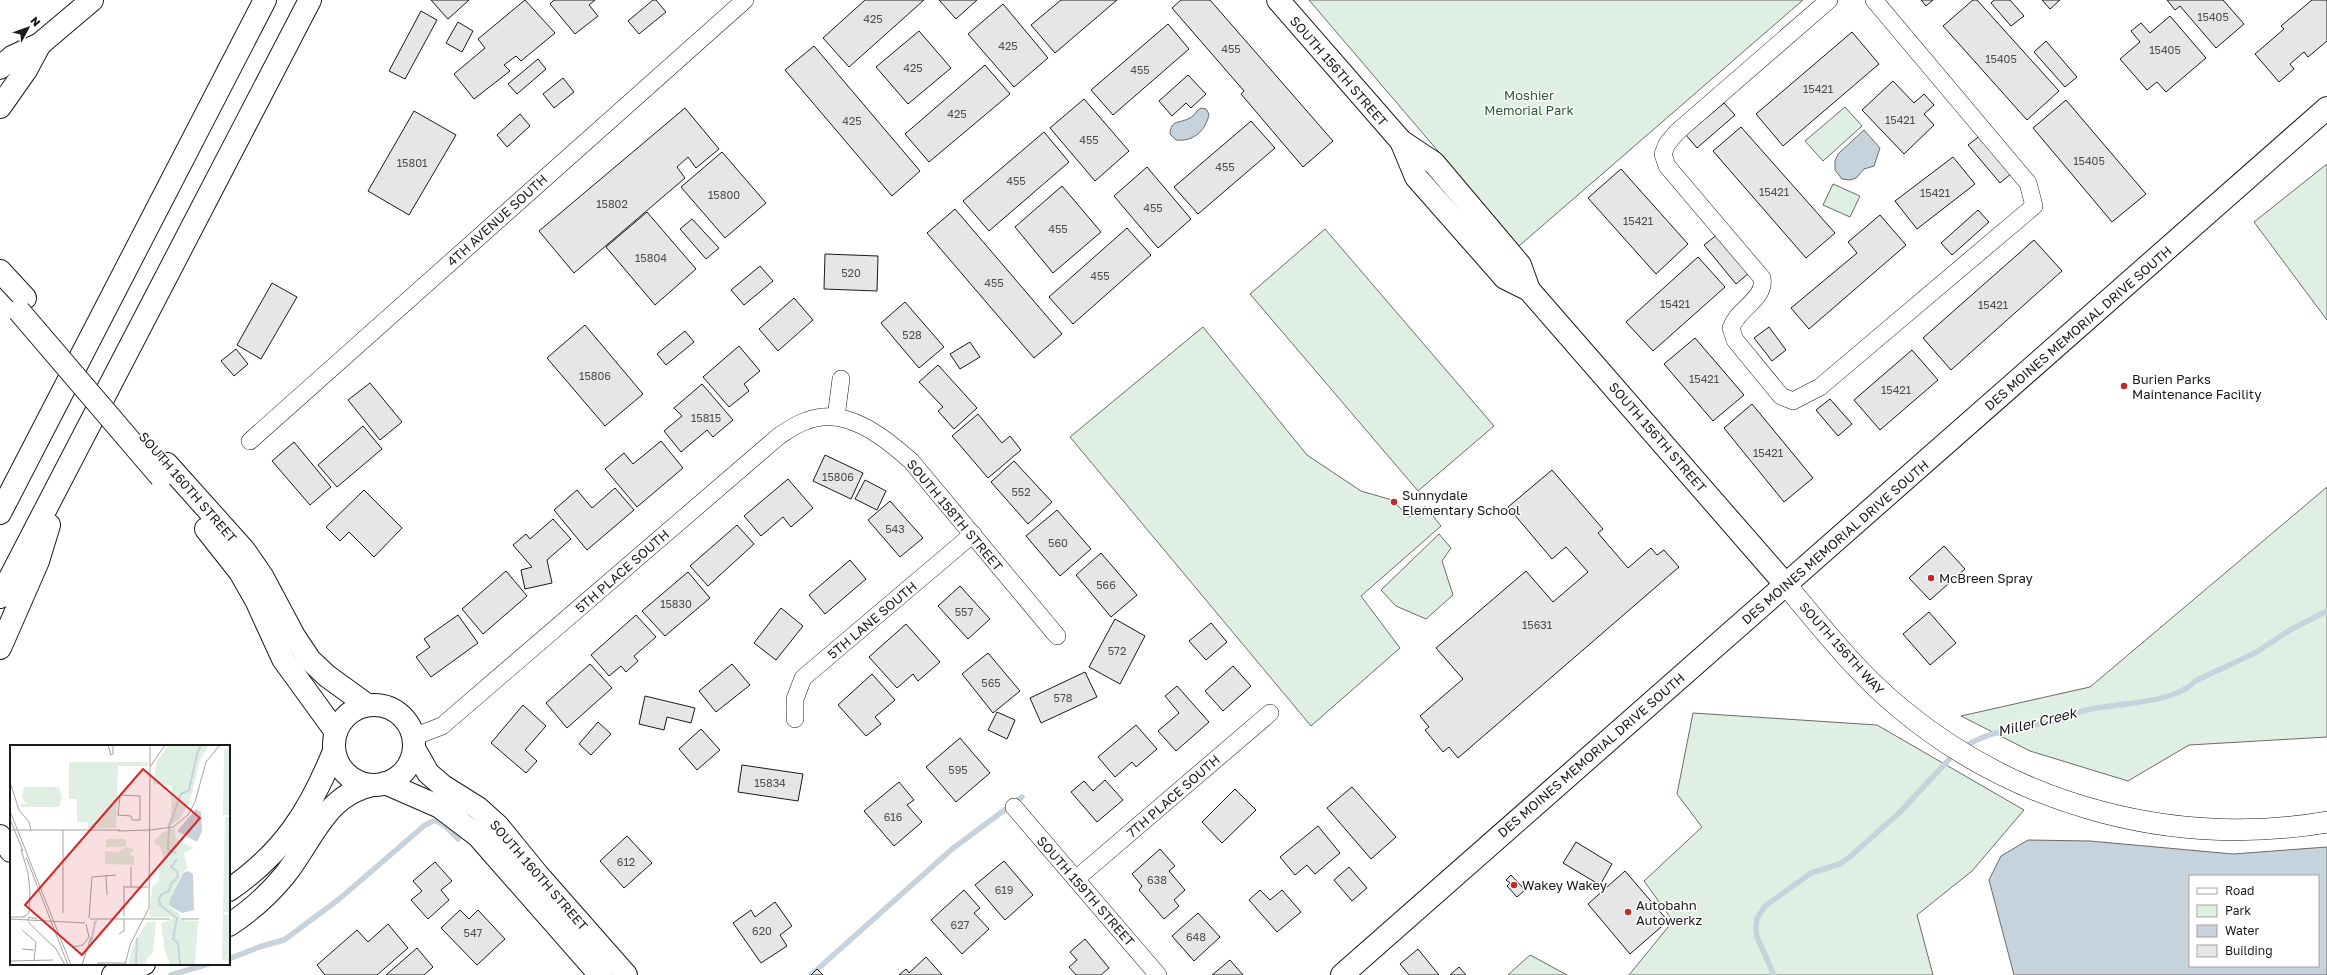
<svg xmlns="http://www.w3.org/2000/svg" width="2327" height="975" viewBox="0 0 2327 975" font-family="'Golos Text',sans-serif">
<rect width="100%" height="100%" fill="#fff"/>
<g fill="#e0efe3" stroke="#6a6a6a">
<path d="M1309 0H1803L1519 246Z"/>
<path d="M1845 107 1862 126 1823 161 1805 141Z"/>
<path d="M2327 164V320L2254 222Z"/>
<path d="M1833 184 1860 196 1850 217 1823 205Z"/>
<path d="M1325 229 1494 426 1418 491 1250 294Z"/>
<path d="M1203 327 1307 455 1361 491 1392 500 1409 517 1425 506 1441 526 1361 596 1400 648 1311 726 1070 437Z"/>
<path d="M2327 487V737L2189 745 2128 781 2030 751 1961 716 2090 687Z"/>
<path d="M1439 534 1451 548 1442 561 1453 595 1426 619 1396 606 1381 590Z"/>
<path d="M1693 713 1877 725 2024 810 1972 871 1917 915 1933 975H1629L1673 921 1644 881 1702 827 1677 794Z"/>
<path d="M1530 955 1567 975H1508Z"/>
</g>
<g fill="#c6d2dc" stroke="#6a6a6a" fill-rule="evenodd">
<path d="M1201 108 1206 109 1209 114C1206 130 1194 142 1176 140L1170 134C1171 119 1179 124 1190 118 1195 116 1196 110 1201 108Z"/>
<path d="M1864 130 1880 148 1874 166 1864 169 1856 178 1850 180 1842 179 1835 170V161L1838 154Z"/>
<path d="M2028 840 2090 841 2233 854 2327 847V975H2014L1989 880 2001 856ZM2190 876H2318V966H2190Z"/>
</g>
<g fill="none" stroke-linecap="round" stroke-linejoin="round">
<g stroke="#c6d2dc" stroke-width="5.5">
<path d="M1964 747C1996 727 2025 730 2060 719 2069 717 2077 712 2086 710 2116 703 2175 704 2195 681L2255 653 2290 630 2327 611"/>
<path d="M229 959 259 947 284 940 338 900 425 825 435 820 444 825 458 839"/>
<path d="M171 975 208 964"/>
<path d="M811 975 952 849 1022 797"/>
<path d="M1774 975 1757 937 1756 930 1757 918 1765 906 1811 873 1840 864 1851 856 1900 812 1955 753"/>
</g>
</g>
<g fill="#e6e6e6" stroke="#1a1a1a">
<path d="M431 0H469L448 19Z"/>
<path d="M525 0 555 33 521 61 516 56 504 65 510 71 474 99 454 74 485 48 478 39Z"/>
<path d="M554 0H595L589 5 598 16 575 34 550 4Z"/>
<path d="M653 0H656L666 12 639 34 628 21Z"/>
<path d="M865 0H924L849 67 823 38Z"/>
<path d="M939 0H977L956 19Z"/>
<path d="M1061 0H1117L1055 53 1031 25Z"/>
<path d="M1181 0H1210L1333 141 1303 167 1241 94 1244 91 1172 8Z"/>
<path d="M1921 0H1933L1926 6Z"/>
<path d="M1973 0H1977L2059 91 2027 120 1943 26Z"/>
<path d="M1994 0H2010L2024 16 2011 26 1991 3Z"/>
<path d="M2042 0H2060L2050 9Z"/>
<path d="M2167 0H2223L2244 24 2216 48 2180 6 2175 10Z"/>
<path d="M2312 0H2327V41L2308 57 2304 52 2290 64 2294 69 2279 82 2255 54 2284 29 2281 26Z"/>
<path d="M1003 4 1048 58 1014 87 968 34Z"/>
<path d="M421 11 437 20 405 79 389 71Z"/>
<path d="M2170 16 2206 58 2166 92 2157 82 2147 90 2120 59 2140 42 2131 31 2141 23 2150 33Z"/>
<path d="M458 22 473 31 462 52 446 43Z"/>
<path d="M1168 24 1189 49 1113 115 1091 90Z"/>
<path d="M919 31 951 68 908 104 876 67Z"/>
<path d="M1852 32 1879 64 1783 146 1756 114Z"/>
<path d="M2046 41 2077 77 2065 87 2034 52Z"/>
<path d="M814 46 920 171 892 196 785 70Z"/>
<path d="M538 59 546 69 517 94 508 84Z"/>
<path d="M985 65 1010 94 929 162 905 134Z"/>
<path d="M1188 75 1206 94 1191 108 1186 103 1172 116 1159 101Z"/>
<path d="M563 78 574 92 554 108 543 94Z"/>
<path d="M1893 81 1914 103 1924 94 1934 105 1924 114 1934 125 1904 154 1862 110Z"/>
<path d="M1084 99 1129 151 1095 181 1050 128Z"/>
<path d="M2066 100 2146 194 2112 222 2033 128Z"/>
<path d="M1724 103 1735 115 1697 148 1686 135Z"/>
<path d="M685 108 719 149 696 168 688 157 677 167 685 178 574 273 539 231Z"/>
<path d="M414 111 456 135 409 215 368 191Z"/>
<path d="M520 114 530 126 507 147 497 135Z"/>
<path d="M1251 121 1275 148 1198 214 1174 187Z"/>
<path d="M1741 127 1835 233 1806 258 1713 151Z"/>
<path d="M1044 132 1069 162 989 231 963 201Z"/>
<path d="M1981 135 2012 173 2000 183 1968 145Z"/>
<path d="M722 152 766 203 725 238 681 187Z"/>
<path d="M1953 157 1975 184 1917 229 1895 201Z"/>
<path d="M1147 167 1191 219 1158 248 1114 196Z"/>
<path d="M1621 169 1688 244 1656 274 1588 198Z"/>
<path d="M1062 186 1101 232 1053 273 1015 227Z"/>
<path d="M955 209 1062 334 1034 358 927 233Z"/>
<path d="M1978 210 1989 222 1952 255 1941 243Z"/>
<path d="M647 212 696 269 655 305 606 247Z"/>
<path d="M1880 215 1906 245 1809 329 1791 308 1857 253 1848 242Z"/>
<path d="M692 219 719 248 706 259 680 229Z"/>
<path d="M1127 228 1151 255 1073 324 1049 297Z"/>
<path d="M1718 234 1749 273 1736 284 1704 245Z"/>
<path d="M2034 240 2062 271 1951 370 1923 338Z"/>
<path d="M825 254 878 256 877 291 824 289Z"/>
<path d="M1698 257 1725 287 1653 351 1626 322Z"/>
<path d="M760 266 773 281 744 305 731 290Z"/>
<path d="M272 283 297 297 261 359 237 345Z"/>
<path d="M794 298 813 320 778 351 759 329Z"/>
<path d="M905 302 944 347 919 368 881 323Z"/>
<path d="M585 325 643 394 605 426 547 358Z"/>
<path d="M1769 327 1786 350 1772 361 1754 338Z"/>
<path d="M685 331 694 342 666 365 657 354Z"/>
<path d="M1695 338 1744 395 1713 421 1664 364Z"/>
<path d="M970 342 980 357 960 369 950 354Z"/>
<path d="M739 346 760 371 744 384 749 391 729 407 703 377Z"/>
<path d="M236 349 248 364 234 376 221 361Z"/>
<path d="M1912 350 1938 380 1880 430 1854 400Z"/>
<path d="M938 365 977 408 954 429 938 411 943 407 919 382Z"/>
<path d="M370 383 402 422 380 440 348 400Z"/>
<path d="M702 384 733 420 713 437 707 430 681 452 664 431 682 416 674 408Z"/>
<path d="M1830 399 1852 424 1838 436 1816 410Z"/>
<path d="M1752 404 1813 478 1784 502 1724 428Z"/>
<path d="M978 414 1002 443 1010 436 1021 450 988 478 952 436Z"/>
<path d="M363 426 382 449 337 487 318 465Z"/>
<path d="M661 441 683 468 637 507 605 469 624 453 633 464Z"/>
<path d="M294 442 331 487 310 505 272 461Z"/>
<path d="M825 455 863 473 851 499 813 481Z"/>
<path d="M1014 461 1052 502 1028 524 991 482Z"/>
<path d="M1552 470 1603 529 1598 533 1628 568 1651 548 1657 555 1664 550 1679 567 1458 758 1449 747 1443 752 1425 730 1429 727 1420 716 1463 679 1436 648 1526 571 1553 602 1588 572 1566 547 1552 559 1508 507Z"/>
<path d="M788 479 813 508 791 527 783 517 761 536 744 516Z"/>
<path d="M865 480 886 491 877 510 855 499Z"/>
<path d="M615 488 634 510 587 550 554 510 577 490 592 508Z"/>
<path d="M364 490 402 528 374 557 349 532 340 541 326 527Z"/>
<path d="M890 501 923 538 900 557 868 520Z"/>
<path d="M1057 510 1091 549 1060 576 1026 536Z"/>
<path d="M553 519 571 539 547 560 552 583 525 589 521 570 532 567 513 545 526 534 530 539Z"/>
<path d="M737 525 754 544 708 586 690 566Z"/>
<path d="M1944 546 1965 569 1930 600 1909 578Z"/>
<path d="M1101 553 1137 595 1111 617 1076 575Z"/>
<path d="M850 560 866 579 825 614 809 595Z"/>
<path d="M506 571 527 596 483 634 462 609Z"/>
<path d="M688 572 710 598 665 636 642 611Z"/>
<path d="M960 586 990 619 968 639 938 606Z"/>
<path d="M781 608 803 626 776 660 754 643Z"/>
<path d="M1929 612 1956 643 1930 665 1903 634Z"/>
<path d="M458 615 478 643 431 677 416 657 430 647 424 639Z"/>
<path d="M636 615 656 637 634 656 638 661 626 672 621 666 609 676 591 655Z"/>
<path d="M1115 619 1145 636 1120 684 1089 667Z"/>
<path d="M1211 623 1227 642 1206 660 1189 641Z"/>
<path d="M906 624 940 662 918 681 913 674 897 688 869 657Z"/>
<path d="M988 653 1020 691 993 713 962 674Z"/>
<path d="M590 664 612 688 567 728 546 703Z"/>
<path d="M732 664 750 685 716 712 699 691Z"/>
<path d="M1233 666 1251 686 1223 711 1205 691Z"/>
<path d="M1085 672 1097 697 1041 723 1030 698Z"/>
<path d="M872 674 895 700 875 717 881 724 866 736 838 705Z"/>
<path d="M1177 686 1209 722 1176 751 1158 731 1179 713 1165 696Z"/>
<path d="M645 696 695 708 691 723 667 717 664 730 639 724Z"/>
<path d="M523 705 546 726 525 750 537 761 526 773 491 743Z"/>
<path d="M997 712 1015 720 1007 739 988 730Z"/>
<path d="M598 722 611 734 591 755 579 744Z"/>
<path d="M1136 725 1157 749 1136 767 1132 762 1115 777 1098 757Z"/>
<path d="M701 729 720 750 697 770 679 749Z"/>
<path d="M960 738 990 773 956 802 926 767Z"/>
<path d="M742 765 803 774 798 801 738 792Z"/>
<path d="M1105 780 1123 800 1097 822 1071 792 1084 781 1093 791Z"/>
<path d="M899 782 914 800 907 805 922 822 894 846 864 811Z"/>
<path d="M1352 787 1396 837 1371 859 1327 808Z"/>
<path d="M1235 789 1256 810 1222 843 1202 822Z"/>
<path d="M1318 826 1340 853 1315 874 1307 865 1295 875 1280 857Z"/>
<path d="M627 836 652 863 624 888 600 861Z"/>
<path d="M1576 842 1612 864 1600 885 1563 863Z"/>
<path d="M1160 849 1175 866 1169 871 1185 890 1174 900 1179 906 1164 919 1139 890 1142 886 1132 874Z"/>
<path d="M1004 861 1033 895 1005 920 975 885Z"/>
<path d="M435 862 452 881 441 890 449 900 428 919 411 900 422 891 413 881Z"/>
<path d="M1349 867 1367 888 1352 901 1334 880Z"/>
<path d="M1625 871 1668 921 1630 954 1588 904Z"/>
<path d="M1511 875 1525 890 1517 897 1507 886 1510 883 1506 880Z"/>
<path d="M964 890 980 908 974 913 989 929 962 954 931 920Z"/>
<path d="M1260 890 1270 900 1282 890 1301 912 1277 932 1249 900Z"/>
<path d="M775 902 792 926 780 935 787 946 761 963 733 923 751 910 755 917Z"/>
<path d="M460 910 469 919 478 910 505 939 477 965 441 928Z"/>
<path d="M1198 913 1220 937 1194 961 1172 936Z"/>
<path d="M388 924 408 948 377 975H325L317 965 357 930 368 942Z"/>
<path d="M1085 939 1109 968 1101 975H1076L1069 967 1077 960 1070 952Z"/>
<path d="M417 948 433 967 424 975H386Z"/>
<path d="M1418 949 1426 959 1439 975H1409L1400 964Z"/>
<path d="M926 957 942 975H899L906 969 909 973Z"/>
<path d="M1230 960 1243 975H1212Z"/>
<path d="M1459 967 1466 975H1450Z"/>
<path d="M817 969 823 975H811Z"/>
</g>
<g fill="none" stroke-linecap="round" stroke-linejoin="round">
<defs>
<g id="minor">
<path d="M1829 0 1677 132 1667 144 1663 154 1667 166 1762 278C1766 299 1737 309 1731 328L1735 340 1781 396 1793 401 1820 387 2034 206 2028 183 1874 0"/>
<path d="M836 417 841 379"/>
<path d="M250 441 745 0"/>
<path d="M795 719V699L803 678 973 534"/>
<path d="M413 737 442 726 779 436C787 431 796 424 806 421 845 405 884 437 911 461L1057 636"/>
<path d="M1014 807 1158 975"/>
<path d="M1076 879 1270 713"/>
</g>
<path id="tertiary" d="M1786 585C1822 628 1857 673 1901 709 2019 807 2176 848 2327 822"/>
<g id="secondary">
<path d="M1278 0 1401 141 1434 163 1520 265 1529 290"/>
<path d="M1401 141 1416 177 1505 278 1529 290 1786 585"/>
<path d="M0 271 25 298"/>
<path d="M167 464 244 550 262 576 294 636 310 660 327 676 367 705"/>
<path d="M206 529 240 572 256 600 283 659 336 732"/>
<circle cx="374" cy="745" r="40"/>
<path d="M414 748 428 773 443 786 478 808 498 826 538 875 626 975"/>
<path d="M385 783 440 807 478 836 600 975"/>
<path d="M1342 975 2327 108"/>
</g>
<g id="motorway">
<path d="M0 68 12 57 40 44 92 0"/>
<path d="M0 107 26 70 40 44"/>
<path d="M0 513 265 0"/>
<path d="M0 597 310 0"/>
<path d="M0 648 38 561 49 525"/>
<path d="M0 836 11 851"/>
<path d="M229 890C283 853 310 811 334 751"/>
<path d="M229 925C249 912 269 894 284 876 312 842 325 794 373 785"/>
<path d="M113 975 144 964"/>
</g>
</defs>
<use href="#minor" stroke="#1a1a1a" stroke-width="18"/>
<use href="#tertiary" stroke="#1a1a1a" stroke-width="22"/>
<use href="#secondary" stroke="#1a1a1a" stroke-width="24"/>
<use href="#motorway" stroke="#1a1a1a" stroke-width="24"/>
<use href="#minor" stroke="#fff" stroke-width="17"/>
<use href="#tertiary" stroke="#fff" stroke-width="21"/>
<use href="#secondary" stroke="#fff" stroke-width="22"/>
<use href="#motorway" stroke="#fff" stroke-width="22"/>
<defs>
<path id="secondary-bridge" d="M19 311 161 477"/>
</defs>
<use href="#secondary-bridge" stroke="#1a1a1a" stroke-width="24" stroke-linecap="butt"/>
<use href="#secondary-bridge" stroke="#fff" stroke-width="22"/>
</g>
<g fill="#c62828" stroke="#fff" stroke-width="1.5">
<circle cx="2124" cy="386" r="4"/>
<circle cx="1394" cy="502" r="4"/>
<circle cx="1931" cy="578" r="4"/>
<circle cx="1514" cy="885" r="4"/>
<circle cx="1628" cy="912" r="4"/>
</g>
<g text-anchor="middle" stroke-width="3" stroke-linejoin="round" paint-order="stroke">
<g font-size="11" fill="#4d4d4d">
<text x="2213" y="21">15405</text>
<text x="873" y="23">425</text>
<text x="1008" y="50">425</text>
<text x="1231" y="53">455</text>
<text x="2165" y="54">15405</text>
<text x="2001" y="63">15405</text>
<text x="913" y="72">425</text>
<text x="1140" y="74">455</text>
<text x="1818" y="93">15421</text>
<text x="957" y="118">425</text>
<text x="1900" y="124">15421</text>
<text x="852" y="125">425</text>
<text x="1089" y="144">455</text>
<text x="2089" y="165">15405</text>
<text x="412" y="167">15801</text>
<text x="1225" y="171">455</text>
<text x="1016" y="185">455</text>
<text x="1774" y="196">15421</text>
<text x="1935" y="197">15421</text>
<text x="724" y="199">15800</text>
<text x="612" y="208">15802</text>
<text x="1153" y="212">455</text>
<text x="1638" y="225">15421</text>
<text x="1058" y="233">455</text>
<text x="651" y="262">15804</text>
<text x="851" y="277">520</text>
<text x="1100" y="280">455</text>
<text x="994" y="287">455</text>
<text x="1675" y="308">15421</text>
<text x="1993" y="309">15421</text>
<text x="912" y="339">528</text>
<text x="595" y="380">15806</text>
<text x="1704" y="383">15421</text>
<text x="1896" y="394">15421</text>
<text x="706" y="422">15815</text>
<text x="1768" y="457">15421</text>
<text x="838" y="481">15806</text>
<text x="1021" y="496">552</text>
<text x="895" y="533">543</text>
<text x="1058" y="547">560</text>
<text x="1106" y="589">566</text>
<text x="676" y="608">15830</text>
<text x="964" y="616">557</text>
<text x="1537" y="629">15631</text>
<text x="1117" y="655">572</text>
<text x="991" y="687">565</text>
<text x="1063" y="702">578</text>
<text x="958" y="774">595</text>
<text x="770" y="787">15834</text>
<text x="893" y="821">616</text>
<text x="626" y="866">612</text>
<text x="1157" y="884">638</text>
<text x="1004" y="894">619</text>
<text x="960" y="929">627</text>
<text x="762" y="935">620</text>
<text x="473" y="937">547</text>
<text x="1196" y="941">648</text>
</g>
<g font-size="13" fill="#1a1a1a" stroke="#fff">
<text transform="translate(1339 71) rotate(49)" y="5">SOUTH 156TH STREET</text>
<text transform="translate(497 220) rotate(-42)" y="5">4TH AVENUE SOUTH</text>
<text transform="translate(2078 328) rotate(-41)" y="5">DES MOINES MEMORIAL DRIVE SOUTH</text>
<text transform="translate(1658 437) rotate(49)" y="5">SOUTH 156TH STREET</text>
<text transform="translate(188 487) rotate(49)" y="5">SOUTH 160TH STREET</text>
<text transform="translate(955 515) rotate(50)" y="5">SOUTH 158TH STREET</text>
<text transform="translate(1835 542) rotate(-41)" y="5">DES MOINES MEMORIAL DRIVE SOUTH</text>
<text transform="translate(622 571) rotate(-41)" y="5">5TH PLACE SOUTH</text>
<text transform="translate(872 620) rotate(-40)" y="5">5TH LANE SOUTH</text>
<text transform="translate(1842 648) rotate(48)" y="5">SOUTH 156TH WAY</text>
<text transform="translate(1591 755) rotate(-41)" y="5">DES MOINES MEMORIAL DRIVE SOUTH</text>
<text transform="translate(1173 796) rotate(-41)" y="5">7TH PLACE SOUTH</text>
<text transform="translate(539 875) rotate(49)" y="5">SOUTH 160TH STREET</text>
<text transform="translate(1086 891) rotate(49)" y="5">SOUTH 159TH STREET</text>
</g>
<g font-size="13" fill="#2b5a34" stroke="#fff">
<text x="1529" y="100">Moshier<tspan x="1529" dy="15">Memorial Park</tspan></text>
</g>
<g font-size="13" fill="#1a1a1a" stroke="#fff" text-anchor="start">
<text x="2132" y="384">Burien Parks<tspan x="2132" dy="15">Maintenance Facility</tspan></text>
<text x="1402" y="500">Sunnydale<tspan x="1402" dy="15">Elementary School</tspan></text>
<text x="1939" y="583">McBreen Spray</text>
<text x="1522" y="890">Wakey Wakey</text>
<text x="1636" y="910">Autobahn<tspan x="1636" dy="15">Autowerkz</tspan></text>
</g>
<g font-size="14" font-style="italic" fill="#1a1a1a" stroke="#fff">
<text transform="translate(2037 722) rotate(-14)" y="5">Miller Creek</text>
</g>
</g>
<g transform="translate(10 745)">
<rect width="220" height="220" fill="#fff"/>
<path d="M159 0H199L190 15 180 56 169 75 157 82 161 72 162 41 143 39 147 16ZM219 2 220 70H213L214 6ZM59 17H138V21H108L106 83H78V77H67V54H59ZM14 42H49L52 53 49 62H11V59H16L12 52ZM215 72H220V168L214 167V170L220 169V217L212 214ZM165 83 166 94 184 103 174 108 177 124 172 128 159 156 160 162 170 169V175L188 176 185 220H160L155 206 151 178 161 175 162 172H142L139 169 142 142 149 136V119L155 116 150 102 143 97 153 87ZM96 94H116V102H96ZM117 102 124 105 119 110 124 111V120L95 119V106L108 107ZM137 177H146L143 208 138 212 135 220H118L123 200Z" fill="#e0efe3"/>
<path d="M186 64 191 67 192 86 187 97 167 86ZM178 126 183 129 184 165 172 168 160 161 159 156 173 128Z" fill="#c6d2dc"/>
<path fill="none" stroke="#c6d2dc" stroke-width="2" d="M167 109 158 104 159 82 171 49 179 45 187 9 191 0M167 114 161 122 167 126 168 132 161 139 159 146 152 149 149 154 150 160 167 173 163 194 168 198 170 220M114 141V171M81 199 85 177 87 176M126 220 127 193"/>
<path fill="none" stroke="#a3a3a3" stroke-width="1" d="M98 0 101 10 103 9V0M140 21V0M1 40 9 65 19 77 21 85M110 50 130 51V75H122L121 71 108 70ZM0 66 61 220M0 74 13 106M0 85H110M53 85V168M140 85 163 82 178 70 185 57 196 17 210 0M108 86 140 85M11 104 18 128 20 146 19 168 13 172M16 112 58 220M96 130 97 150M82 132 106 130M114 142H138M121 142V122M0 172H15M79 173 82 132M0 174 75 178M80 174H135M135 174H160M171 174H189M18 176 19 172 27 174M18 177 46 204 55 220M12 185 26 197 24 215M109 189 114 186V174M54 194 63 202 73 200 79 192 76 179M12 204 24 205M0 216 43 215M87 218H115M72 220 81 192M115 220 120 200 139 163 140 22 155 0"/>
<path fill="#d62828" fill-opacity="0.15" stroke="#d62828" stroke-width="2" d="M133 24 190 73 72 210 15 160Z"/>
<rect width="220" height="220" fill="none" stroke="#1a1a1a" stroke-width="2"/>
</g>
<rect x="2189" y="875" width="130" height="92" fill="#ffffff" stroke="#a3a3a3"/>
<rect x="2197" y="888" width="20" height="6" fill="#ffffff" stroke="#a3a3a3"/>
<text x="2225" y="895" font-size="12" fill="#1a1a1a">Road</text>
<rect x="2197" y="905" width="20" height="12" fill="#e0efe3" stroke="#a3a3a3"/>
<text x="2225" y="915" font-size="12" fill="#1a1a1a">Park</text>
<rect x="2197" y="925" width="20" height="12" fill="#c6d2dc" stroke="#a3a3a3"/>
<text x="2225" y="935" font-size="12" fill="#1a1a1a">Water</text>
<rect x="2197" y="945" width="20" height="12" fill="#e6e6e6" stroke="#a3a3a3"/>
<text x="2225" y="955" font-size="12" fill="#1a1a1a">Building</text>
<g transform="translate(28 28) rotate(49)" stroke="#ffffff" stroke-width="3" paint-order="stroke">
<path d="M0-3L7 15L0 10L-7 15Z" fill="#1a1a1a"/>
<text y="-6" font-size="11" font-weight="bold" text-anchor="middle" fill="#1a1a1a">N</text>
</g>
</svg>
